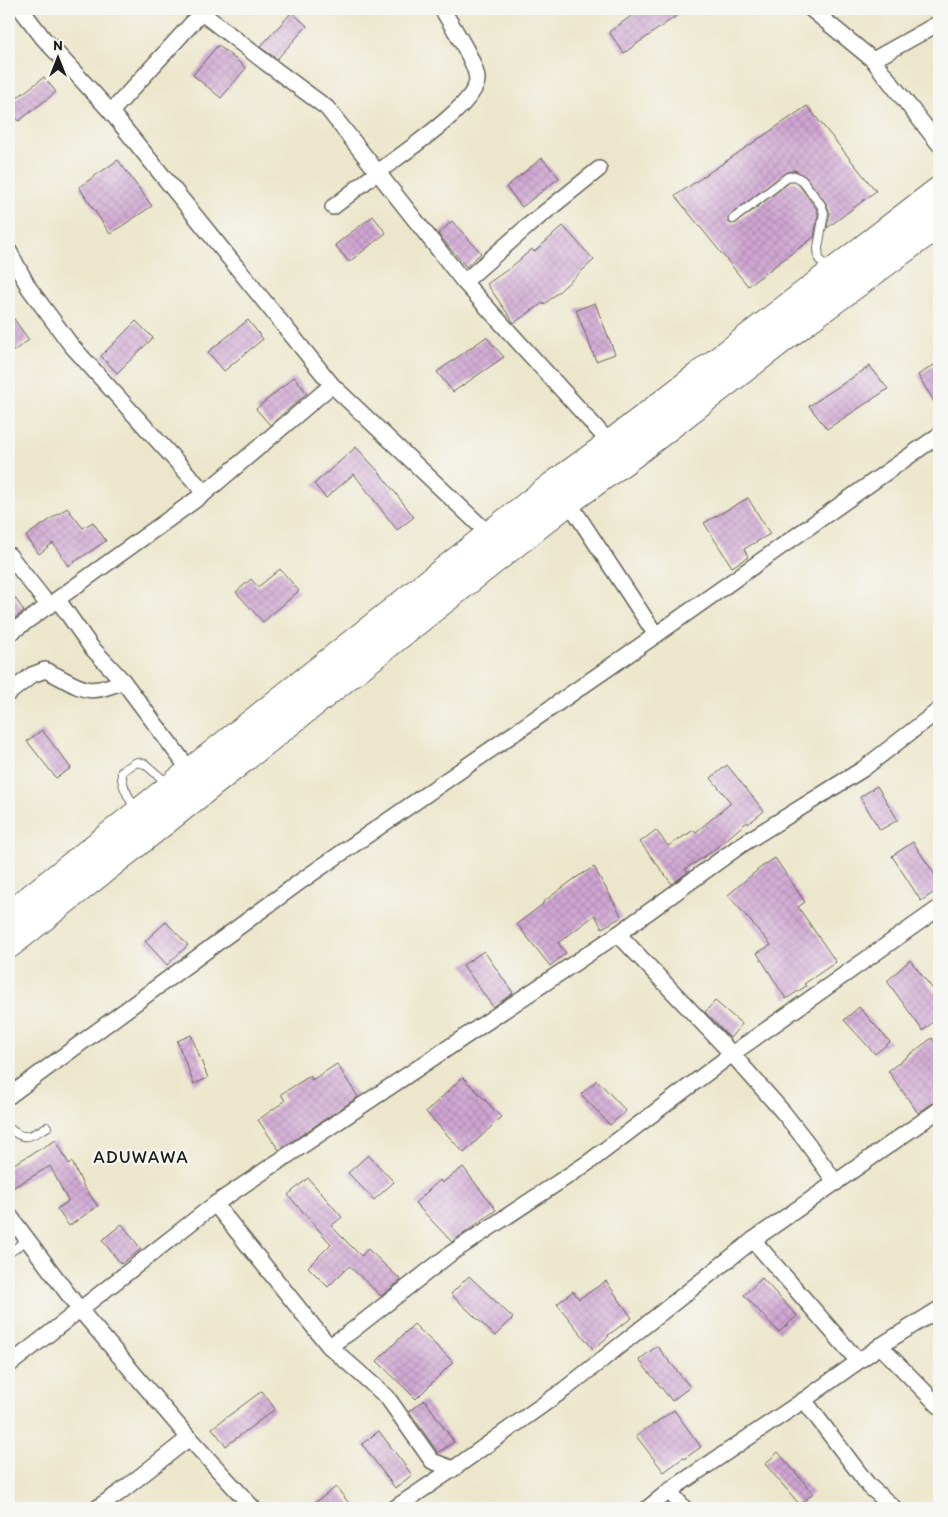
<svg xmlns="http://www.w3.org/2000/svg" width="948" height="1517" viewBox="0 0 948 1517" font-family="Itim,sans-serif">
<defs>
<pattern id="building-cross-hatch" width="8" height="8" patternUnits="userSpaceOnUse" patternTransform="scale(1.25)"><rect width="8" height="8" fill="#cfa5d2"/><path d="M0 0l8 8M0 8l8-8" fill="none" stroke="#b18db4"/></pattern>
</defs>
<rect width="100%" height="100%" fill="#f6f6f2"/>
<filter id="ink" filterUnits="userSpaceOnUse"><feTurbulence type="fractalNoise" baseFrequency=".02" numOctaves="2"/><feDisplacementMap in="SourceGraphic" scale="10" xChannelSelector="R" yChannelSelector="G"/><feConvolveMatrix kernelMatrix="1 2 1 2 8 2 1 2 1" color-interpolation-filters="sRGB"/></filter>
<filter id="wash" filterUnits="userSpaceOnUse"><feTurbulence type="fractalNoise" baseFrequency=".0096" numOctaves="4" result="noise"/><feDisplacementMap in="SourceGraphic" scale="20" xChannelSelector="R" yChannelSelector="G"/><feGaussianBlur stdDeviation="1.12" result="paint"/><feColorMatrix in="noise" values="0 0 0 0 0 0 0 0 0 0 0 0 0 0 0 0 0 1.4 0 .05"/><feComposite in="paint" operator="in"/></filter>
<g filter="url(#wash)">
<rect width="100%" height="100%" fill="#ece7cc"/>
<g id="blocks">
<g fill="url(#building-cross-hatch)">
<path d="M641 9H686L624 53 609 32Z"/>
<path d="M292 12 307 26 277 59 260 47Z"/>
<path d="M218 45 246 68 221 98 193 75Z"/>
<path d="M44 77 56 92 19 121 9 108V104Z"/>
<path d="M807 106 876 191 827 228 830 213 826 203 806 177 795 170 785 173 730 215 728 217V222L731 224 736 223 790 182H794L798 184 816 208 818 214 814 237 748 286 675 196Z"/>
<path d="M542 158 559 178 522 207 506 187Z"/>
<path d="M118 160 152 206 110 234 79 187Z"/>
<path d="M373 216 386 233 349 262 335 245Z"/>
<path d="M452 221 481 253 466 267 438 234Z"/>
<path d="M563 226 594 260 544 305 543 303 514 323 487 284 510 268 532 249 534 252Z"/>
<path d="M595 303 615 354 596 361 576 310Z"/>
<path d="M9 312 29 340 9 354Z"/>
<path d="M248 320 263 339 224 371 208 352Z"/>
<path d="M136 321 153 338 117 373 101 356Z"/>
<path d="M486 337 504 357 453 392 437 372Z"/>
<path d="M939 362V410L918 375Z"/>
<path d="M870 366 888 389 827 429 809 406Z"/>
<path d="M294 377 307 393 270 425 256 409Z"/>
<path d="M356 447 379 472 414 517 397 530 354 474 326 498 314 484Z"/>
<path d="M748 498 770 534 744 549 748 557 732 567 704 523Z"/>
<path d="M67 508 83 528 93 522 106 541 68 566 53 543 39 554 26 536Z"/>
<path d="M280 569 299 591 263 622 236 592 251 579 258 587Z"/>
<path d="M9 589 24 611 9 623Z"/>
<path d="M42 730 71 768 56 778 27 741Z"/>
<path d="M727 765 764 811 748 824 747 822 710 853 685 869 688 872 672 884 640 842 656 830 668 846 694 830 696 832 731 803 711 778Z"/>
<path d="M877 786 898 820 880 830 860 797Z"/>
<path d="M913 842 939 881V889L921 901 892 856Z"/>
<path d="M775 858 805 902 798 907 836 962 804 984 806 986 786 999 757 953 771 945 728 895 760 868Z"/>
<path d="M594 867 622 917 602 928 595 915 558 943 566 953 550 966 517 924 543 904V902L577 877Z"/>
<path d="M166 922 188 945 167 965 145 941Z"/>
<path d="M484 951 513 993 493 1007 463 965Z"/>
<path d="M910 960 939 997V1016L923 1031 887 981Z"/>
<path d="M715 1001 742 1024 730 1038 705 1012Z"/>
<path d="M859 1007 890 1042 875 1054 844 1020Z"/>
<path d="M191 1035 208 1078 194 1084 177 1041Z"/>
<path d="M932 1038 939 1047V1101L934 1102 918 1113 888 1071Z"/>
<path d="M337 1064 358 1097 279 1150 258 1120 285 1101 281 1094 310 1076 312 1080Z"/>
<path d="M463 1077 501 1117 464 1153 426 1112Z"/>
<path d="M597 1080 626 1111 610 1125 581 1094Z"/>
<path d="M56 1140 69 1164 72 1162 84 1187 98 1206 69 1226 57 1209 68 1201 50 1166 9 1190V1167Z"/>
<path d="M368 1155 394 1182 374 1200 348 1173Z"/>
<path d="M463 1167 496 1210 452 1242 415 1203 440 1180 442 1183Z"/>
<path d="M308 1178 342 1217 331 1226 361 1256 368 1249 401 1280 381 1296 349 1266 328 1287 308 1267 331 1244 288 1195Z"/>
<path d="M122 1224 141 1249 121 1264 102 1240Z"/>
<path d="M469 1276 513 1318 495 1336 451 1294Z"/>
<path d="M762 1278 797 1316 779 1332 744 1295Z"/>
<path d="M606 1281 632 1318 608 1335 609 1336 593 1349 557 1304 573 1291 579 1299Z"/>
<path d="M414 1324 453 1362 416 1399 377 1361Z"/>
<path d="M657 1346 690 1387 672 1401 639 1360Z"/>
<path d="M262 1391 275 1409 226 1446 212 1428Z"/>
<path d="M425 1400 454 1442 438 1453 409 1411Z"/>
<path d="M674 1410 701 1447 684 1459 683 1458 664 1472 636 1436Z"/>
<path d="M379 1431 412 1475 395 1488 362 1444Z"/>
<path d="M778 1452 813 1493 800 1505 765 1464Z"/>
<path d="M336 1487 353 1508H308Z"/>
</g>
</g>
</g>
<g filter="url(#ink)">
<use href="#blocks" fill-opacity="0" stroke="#65635a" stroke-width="1"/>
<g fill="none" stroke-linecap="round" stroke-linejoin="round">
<defs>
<g id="lane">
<path d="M733 219 788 177 795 176 802 180 821 205 824 213 818 248 819 259 828 270"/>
<path d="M136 811C130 798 120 785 122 771L137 762 145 764 169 785"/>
<path d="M9 1128C25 1142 30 1136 47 1127"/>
<path d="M9 1253 27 1240"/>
</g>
<g id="street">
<path d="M21 9 43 38 111 112 332 385 490 535"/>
<path d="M811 9 873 60 939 144"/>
<path d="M202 13 265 62 327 108 464 282 611 444"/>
<path d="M873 60 939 23"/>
<path d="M111 112 205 9"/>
<path d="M333 207C348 196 363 183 378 172 399 156 476 105 477 80 477 63 451 24 442 9"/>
<path d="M9 251 29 288 71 345 205 493"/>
<path d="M464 282 529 225 599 169"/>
<path d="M568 501 656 635"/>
<path d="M9 555 49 606"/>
<path d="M58 600 91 647 123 681 191 772"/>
<path d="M9 634 205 493 332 385"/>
<path d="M9 693 32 675 45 670C81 686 83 699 123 681"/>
<path d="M618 934 732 1054 783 1112 805 1140 836 1183"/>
<path d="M9 1096 301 881 656 635 939 435"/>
<path d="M215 1204 329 1346 387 1397 432 1461 453 1469"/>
<path d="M9 1215 80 1310 189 1438 253 1508"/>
<path d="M753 1240 858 1361"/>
<path d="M329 1346 349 1333 450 1254 589 1162 732 1054 939 908"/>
<path d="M880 1346 939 1406"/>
<path d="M9 1365 215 1204 618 934 741 845 863 769 939 710"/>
<path d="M804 1400 869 1486 894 1508"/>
<path d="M669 1491 684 1508"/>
<path d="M97 1508 119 1493 189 1438"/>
<path d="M395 1508 453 1469 565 1389 753 1240 939 1110"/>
<path d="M648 1508 669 1491 804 1400 880 1346 939 1309"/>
</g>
<g id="highway">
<path d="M9 916 490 535 553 486 611 444 939 191"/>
<path d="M9 944 568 501 626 459 805 321 939 223"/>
</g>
</defs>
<use href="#lane" stroke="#65635a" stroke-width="10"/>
<use href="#street" stroke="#65635a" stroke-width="18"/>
<use href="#highway" stroke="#65635a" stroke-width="30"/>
<use href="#lane" stroke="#fff" stroke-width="8"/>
<use href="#street" stroke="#fff" stroke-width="15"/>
<use href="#highway" stroke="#fff" stroke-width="28"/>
</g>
</g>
<g text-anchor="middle" stroke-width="4.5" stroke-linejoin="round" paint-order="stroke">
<g font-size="18" letter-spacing="1" fill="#1c1c1c" stroke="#f6f6f2">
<text x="141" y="1163">ADUWAWA</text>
</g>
</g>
<rect width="948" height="1517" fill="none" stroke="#f6f6f2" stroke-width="30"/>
<g transform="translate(58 58)" stroke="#f6f6f2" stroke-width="4" paint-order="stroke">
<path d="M0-4L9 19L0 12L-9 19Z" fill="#1c1c1c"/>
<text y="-8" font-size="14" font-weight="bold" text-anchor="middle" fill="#1c1c1c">N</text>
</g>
</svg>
